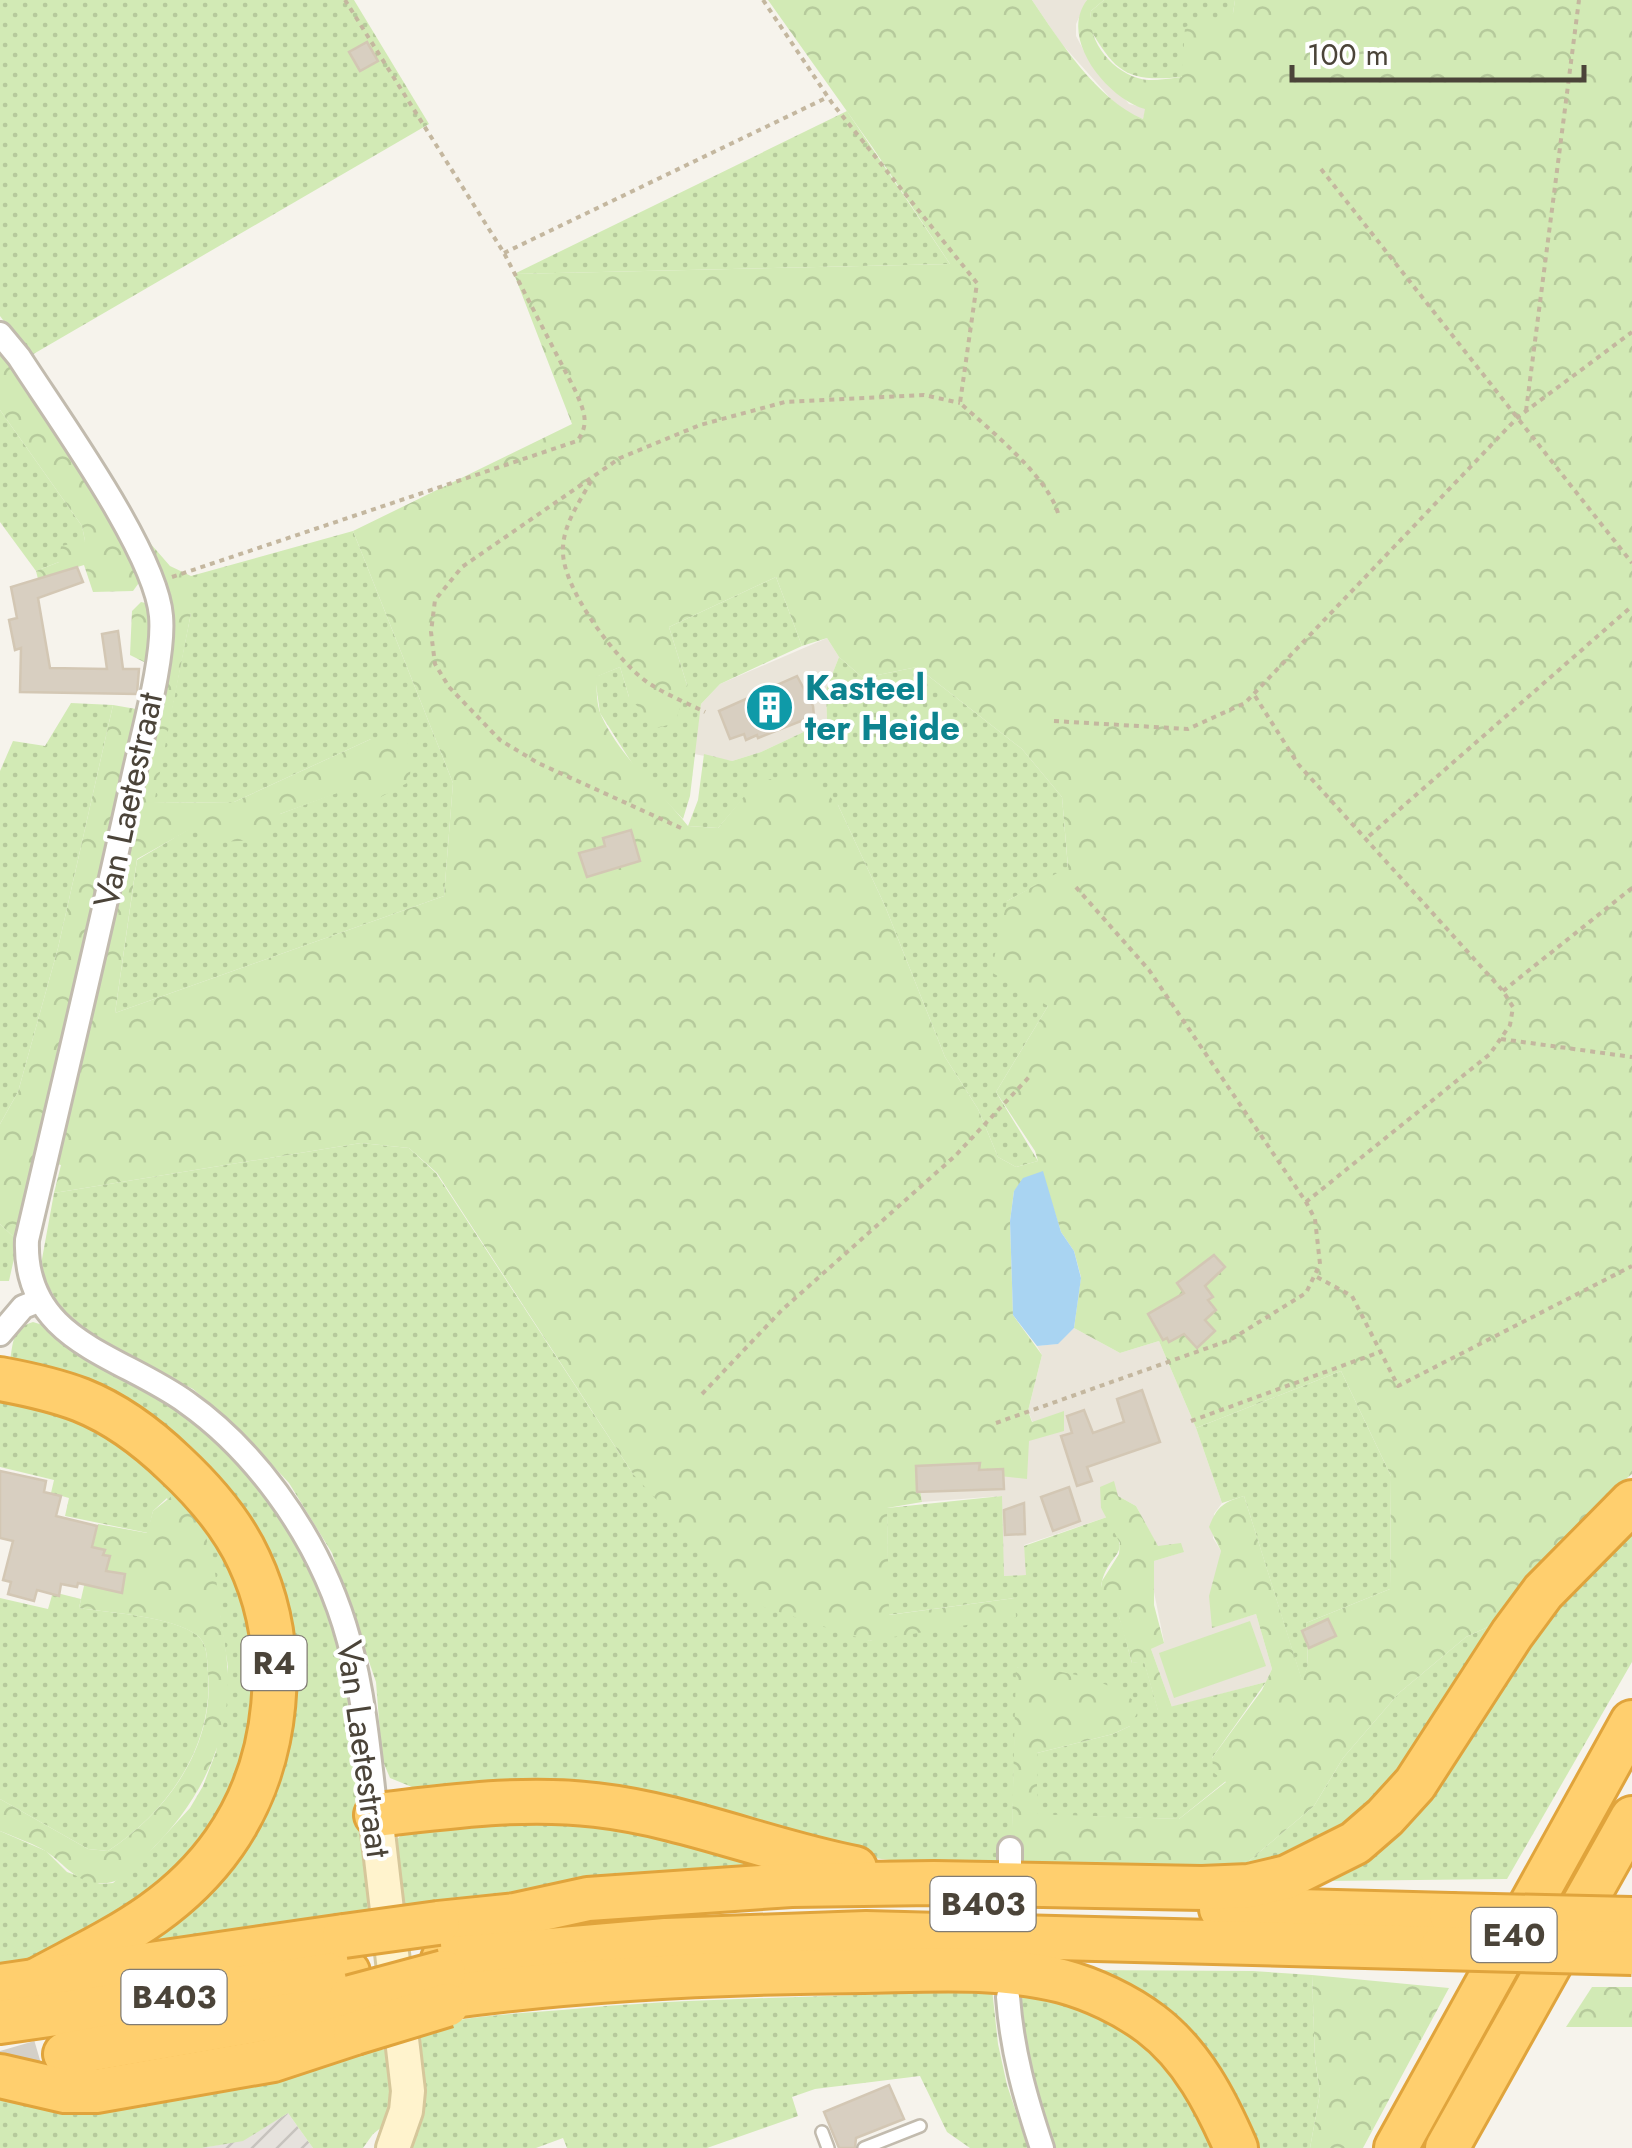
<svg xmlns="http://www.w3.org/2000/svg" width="1632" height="2148" viewBox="0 0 1632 2148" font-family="Jost,sans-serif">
<defs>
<pattern id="industrial-furrows" width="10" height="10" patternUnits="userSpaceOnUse" patternTransform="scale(2.5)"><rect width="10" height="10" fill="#e6e2dd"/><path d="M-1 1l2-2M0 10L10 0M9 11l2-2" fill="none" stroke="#c7c3be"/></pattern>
<pattern id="grass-dots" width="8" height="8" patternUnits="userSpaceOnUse" patternTransform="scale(2.5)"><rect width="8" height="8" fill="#d2eab5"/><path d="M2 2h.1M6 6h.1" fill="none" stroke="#b6ca9c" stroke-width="1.8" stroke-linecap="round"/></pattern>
<pattern id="forest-crowns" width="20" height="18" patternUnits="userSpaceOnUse" patternTransform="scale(2.5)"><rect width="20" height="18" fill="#d2eab5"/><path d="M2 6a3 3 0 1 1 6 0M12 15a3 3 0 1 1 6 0" fill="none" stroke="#b6ca9c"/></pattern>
</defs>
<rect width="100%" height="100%" fill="#f6f3ec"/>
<g fill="#eae5da">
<path d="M1032 0H1087L1076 24V36L1084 51 1129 104 1146 108 1143 119 1121 110 1061 43Z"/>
<path d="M827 638 839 657 826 690 827 721 761 752 732 761 694 754 701 704 720 684Z"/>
<path d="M1074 1328 1120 1353 1159 1341 1196 1428 1222 1503 1214 1514 1213 1538 1221 1551 1212 1627 1256 1614 1272 1669 1266 1682 1172 1707 1151 1649 1164 1642 1152 1582 1154 1561 1183 1552 1158 1547 1136 1506 1118 1496 1101 1508 1107 1517 1024 1545 1027 1575 1003 1576 1001 1496 922 1502 917 1467 1029 1441 1033 1423 1028 1411 1042 1355 1037 1346 1057 1344Z"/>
</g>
<path fill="url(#industrial-furrows)" d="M288 2113 313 2148H202L243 2140Z"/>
<g fill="url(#grass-dots)">
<path d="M0 0H354L429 124 30 356 0 316Z"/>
<path d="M1104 0H1235L1233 13 1182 77C1128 82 1116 74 1089 27L1091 11Z"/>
<path d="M847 111 950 264 514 274Z"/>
<path d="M0 410 82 526 85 541 59 562 36 571 0 522Z"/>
<path d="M353 531 453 783 444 896 115 1013 137 860 196 825 280 814 354 786 371 739 234 802 153 803 191 613V576Z"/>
<path d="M776 577 802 646 720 684 701 704 690 796 683 819 637 771 600 713 595 677 620 667 629 697 687 685 669 627Z"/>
<path d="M839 657 863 678 917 667 1022 749 1062 797 1068 868 1007 901 1048 1006 996 1092 1038 1161 1016 1167 998 1157 978 1109 945 1057 885 906 838 805 748 793 718 828 688 826 698 800 704 754 732 761 761 752 827 721 826 690Z"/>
<path d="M71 703 113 705 58 948 18 1092 0 1124V771L13 741 45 746Z"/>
<path d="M361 1143 409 1148 436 1173 633 1474 869 1641 1015 1598 888 1615 887 1508 1002 1496 1004 1576 1026 1575 1024 1546 1107 1517C1134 1557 1111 1549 1102 1581 1100 1591 1107 1594 1112 1602 1123 1620 1126 1643 1132 1663L1144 1661 1158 1710 1266 1682 1212 1758 1226 1781 1179 1819 1037 1815V1753L1113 1734 1130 1726 1017 1667 1011 1868H952L874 1858 643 1791 595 1788 417 1789 390 1778 382 1759 376 1682 332 1553 289 1483 239 1429 193 1389 106 1346 65 1317 40 1270 54 1193Z"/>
<path d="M0 1224 18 1241 9 1281H0Z"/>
<path d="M33 1322 46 1326C99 1359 166 1392 212 1435 275 1495 326 1577 345 1662 363 1743 367 1829 376 1912L148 1950C161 1931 180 1921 196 1905 216 1885 233 1864 250 1841L262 1547 10 1362C13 1343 12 1328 33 1322Z"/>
<path d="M1341 1371 1391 1476 1390 1589 1306 1623 1308 1666 1302 1681 1244 1496 1222 1503 1196 1428Z"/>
<path d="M0 1392 135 1442 240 1562 262 1725 209 1851 56 1956 0 1966V1831L46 1851 67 1872 100 1884 113 1883 155 1846 190 1808 203 1786 216 1752 228 1667 220 1615 167 1498 153 1511 148 1533 65 1516 69 1498 51 1493 54 1480 0 1467Z"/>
<path d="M1632 1521V1662L1507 1879 1326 1881Z"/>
<path d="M53 1592 81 1599 79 1608C111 1613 174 1616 198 1636 208 1645 207 1661 208 1672 214 1747 167 1812 108 1851L88 1849 0 1799V1598L48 1609Z"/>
<path d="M1492 1625C1448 1694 1404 1785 1335 1831 1306 1850 1274 1859 1242 1867L1314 1806 1343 1758 1399 1693 1466 1637Z"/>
<path d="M578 1817 785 1869 397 1905 395 1841 406 1831Z"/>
<path d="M1077 1970 1253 1971 1312 1975 1315 2059 1320 2093 1310 2148H1247Z"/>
<path d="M992 1989 998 2044 1007 2085 1028 2148H970L947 2132 920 2076 815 2089 792 2097 798 2116 707 2148H567L563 2138 536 2148H404L410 2031C458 2016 512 2014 562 2010 705 1996 849 1998 992 1989Z"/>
<path d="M1020 1992C1076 2004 1139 2024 1176 2073 1192 2095 1204 2124 1217 2148H1051L1028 2079 1017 1997Z"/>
<path d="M396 2048 392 2119 373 2134 363 2148H313L288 2113 243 2141 202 2148H0V2096Z"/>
</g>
<g fill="url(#forest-crowns)" fill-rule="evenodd">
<path d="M768 0H1032C1059 40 1097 100 1143 119L1145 109C1107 98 1058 38 1087 0H1104L1091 11C1086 43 1117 78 1149 80 1160 80 1172 78 1182 77L1185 27 1233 13 1235 0H1632V1474L1612 1490 1508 1600 1492 1625 1466 1637 1399 1693 1343 1758 1314 1806 1242 1867 1011 1868 1016 1667C1064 1671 1102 1675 1141 1706L1130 1726 1113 1734 1037 1753V1814L1179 1819 1226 1782 1214 1773 1212 1758 1262 1690 1272 1669 1256 1614 1212 1628 1209 1596 1221 1551 1209 1527C1217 1506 1224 1502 1244 1496L1302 1680 1308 1665 1306 1623 1390 1589 1391 1476 1341 1371 1196 1428 1159 1341 1120 1353 1074 1328 1081 1277 1074 1251 1061 1232 1042 1172 1014 1191 1010 1221 1013 1315 1042 1355 1028 1411 1032 1422 1064 1411V1431L1029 1441 1027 1479 917 1467 922 1502 887 1508 889 1615 1015 1598 1016 1617 869 1641 751 1603 633 1474 437 1173 409 1148 361 1143 54 1193 61 1165 40 1160 18 1241 0 1224V1124L18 1092 58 948 113 705 136 709 146 663 130 655 132 611 141 602 150 604 149 647 169 608 164 580 143 535 170 566 191 576V613L154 803 234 802 371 739H404L413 751 409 782 375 800 354 787 280 814 262 840 217 842 196 826 137 859 115 1013 444 896 453 783 353 531 572 424 514 274 950 264 873 148ZM776 577 802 646 827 638 839 657 863 678 917 667 1022 749 1062 797 1068 867 1007 901 991 972 1048 1006 996 1092 1035 1151 1038 1161 1016 1167 998 1157 978 1109 945 1057 885 906 838 805 815 782 786 778 763 780 747 793 718 828 688 826C659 789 621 759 601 715 596 704 597 689 596 677L620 667 629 697 657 728 675 723 687 685 669 627Z"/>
<path d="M0 346 119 531 141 580 133 591 93 592 84 565 38 579 36 571 59 562 61 546 85 541 82 526 0 410Z"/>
<path d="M1114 1481 1118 1496 1136 1506 1158 1546 1181 1543 1184 1552 1154 1561V1605L1164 1643 1151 1649 1172 1707 1158 1711 1144 1662 1132 1663 1119 1617 1102 1590V1581L1119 1554 1120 1543 1101 1508 1100 1487Z"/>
<path d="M177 1492C210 1524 215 1566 220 1610 222 1628 226 1645 227 1663 234 1736 200 1803 149 1852 137 1863 123 1882 107 1883 76 1887 64 1861 42 1849 29 1842 14 1837 0 1831V1799L88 1849 108 1851C167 1812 215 1747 208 1672 207 1660 208 1645 198 1636 173 1616 111 1613 79 1608L98 1524 147 1533 153 1511Z"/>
<path d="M1312 1975 1449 1988 1363 2148H1310L1320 2093 1315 2059Z"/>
<path d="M1592 1987H1632V2027H1566Z"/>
</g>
<path fill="#d2eab5" d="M1250 1621 1266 1666 1174 1698 1159 1653Z"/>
<path fill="#a9d4f2" d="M1043 1171 1061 1232 1074 1251 1081 1278 1074 1328 1058 1344 1037 1346 1013 1315 1010 1221 1014 1191 1023 1178Z"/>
<g fill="#d8cfc1" stroke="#d3c7b4" stroke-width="2.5">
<path d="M367 42 378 61 360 71 349 52Z"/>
<path d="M77 567 83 582 38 598 50 668 107 669 102 634 118 631 123 669H139L137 694 20 692 21 648 15 650 9 620 17 618 11 587Z"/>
<path d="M797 676 813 706 814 716 758 738 757 735 746 740 744 734 730 739 719 711Z"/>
<path d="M631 830 640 861 587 877 579 853 605 846 603 838Z"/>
<path d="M1214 1255 1225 1267 1205 1286 1213 1297 1208 1300 1216 1310 1205 1320 1215 1331 1197 1348 1184 1334 1169 1342 1167 1338 1163 1340 1148 1314 1184 1293 1177 1283Z"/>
<path d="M1142 1390 1160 1442 1087 1467 1092 1481 1077 1486 1061 1436 1072 1433 1067 1416 1084 1410 1093 1433 1124 1422 1117 1399Z"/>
<path d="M980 1463 979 1470 1003 1469 1004 1489 917 1492 916 1466Z"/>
<path d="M0 1471 46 1481 44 1492 61 1496 56 1516 97 1526 92 1547 105 1550 103 1555 110 1556 106 1571 125 1574 122 1593 78 1583 77 1587 61 1584 59 1596 37 1590 34 1601 8 1594 11 1582 3 1580 13 1541 0 1538Z"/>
<path d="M1069 1487 1080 1521 1053 1531 1041 1497Z"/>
<path d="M1024 1503 1025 1534 1005 1535 1004 1510Z"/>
<path d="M1328 1619 1336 1636 1309 1648 1302 1631Z"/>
<path d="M889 2085 904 2119 856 2138 855 2148H839L824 2112Z"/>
</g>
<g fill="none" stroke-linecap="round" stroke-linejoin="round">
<path stroke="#d4d0c8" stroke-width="42" stroke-dasharray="42 21" stroke-linecap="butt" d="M0 2073 65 2054"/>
<defs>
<g id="lane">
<path d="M822 2132 828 2148"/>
<path d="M864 2148 920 2126"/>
</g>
<g id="street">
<path d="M0 334 19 357C56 415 156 552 161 616 165 660 140 742 131 788 98 939 62 1090 27 1240 23 1341 119 1354 186 1402 220 1426 252 1459 277 1493 355 1599 362 1689 376 1815"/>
<path d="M0 1334 23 1307 38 1301"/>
<path d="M1010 1849V1867"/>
<path d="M1008 1997C1012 2051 1025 2097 1042 2148"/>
</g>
<path id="secondary" d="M376 1815 408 2091 406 2111 393 2148"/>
<g id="highway">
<path d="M0 1379C27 1384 55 1390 81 1400 116 1414 148 1438 175 1464 205 1492 232 1523 249 1560 291 1649 280 1763 224 1843 174 1914 108 1941 35 1981"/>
<path d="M376 1815C448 1807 522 1796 596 1805 684 1815 768 1851 855 1868"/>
<path d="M1221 1909 1451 1915"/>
<path d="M438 1923 515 1915 588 1899 791 1885 934 1883 1202 1888 1249 1886 1287 1877 1355 1843 1385 1817 1415 1784 1512 1634 1543 1592 1632 1502"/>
<path d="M443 1959 666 1940 866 1933 1441 1948"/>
<path d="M0 1986 344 1936"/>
<path d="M446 1997C585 1978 725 1972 864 1971 928 1970 1000 1965 1062 1981 1092 1989 1126 2005 1151 2024 1192 2055 1216 2102 1236 2148"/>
<path d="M0 2022 348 1972"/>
<path d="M65 2054 296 2014H326L353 2009"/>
<path d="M0 2076 65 2091H96L273 2060 355 2033"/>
<path d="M1396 2148 1632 1722"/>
<path d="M1447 2148 1632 1818"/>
</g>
</defs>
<use href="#lane" stroke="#c2bbae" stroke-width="16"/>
<use href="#street" stroke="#c2bbae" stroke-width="28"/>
<use href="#secondary" stroke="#d6c79b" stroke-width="38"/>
<use href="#highway" stroke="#e0a43c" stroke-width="48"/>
<g stroke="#c4b79f" stroke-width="4" stroke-dasharray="5 5" stroke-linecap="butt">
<path d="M763 0 832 103 977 283 960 403C990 430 1051 479 1059 517"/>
<path d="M1321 169 1632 563"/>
<path d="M504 253 828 97"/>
<path d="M1526 411 1579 0"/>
<path d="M591 481C579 503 562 526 563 552 563 590 619 664 650 684 667 695 687 703 705 712"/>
<path d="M172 577 577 441C591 423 583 409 575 390L504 253 345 0"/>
<path d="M1255 696 1298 764 1503 991 1513 1007 1510 1025 1490 1054 1306 1202"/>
<path d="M1054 721 1188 729 1245 703 1518 417 1632 332"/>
<path d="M681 828 538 763 500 740 449 687 435 664 431 632 435 600 462 567 620 458 700 425 785 402 924 395 960 403"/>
<path d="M1369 836 1632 606"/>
<path d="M1503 991 1632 888"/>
<path d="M1501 1039 1632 1057"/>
<path d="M1317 1277 1352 1296 1398 1386 1632 1266"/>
<path d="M702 1394 782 1310 955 1156 1030 1076"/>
<path d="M1191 1421 1380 1352"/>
<path d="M996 1423 1230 1340 1306 1293 1320 1264 1315 1219 1306 1202 1149 970 1075 886"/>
</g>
<use href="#lane" stroke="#fff" stroke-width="11"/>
<use href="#street" stroke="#fff" stroke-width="22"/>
<use href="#secondary" stroke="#fff3cd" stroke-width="32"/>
<use href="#highway" stroke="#ffcf6e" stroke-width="42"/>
<defs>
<g id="highway-bridge">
<path d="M1451 1915 1632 1919"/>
<path d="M344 1936 438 1923"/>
<path d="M1441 1948 1632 1953"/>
<path d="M351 1997 444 1972"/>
<path d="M355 2033 447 2005"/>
</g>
</defs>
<use href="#highway-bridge" stroke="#e0a43c" stroke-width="48" stroke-linecap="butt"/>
<use href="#highway-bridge" stroke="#ffcf6e" stroke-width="42"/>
</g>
<defs>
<symbol id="building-disc" viewBox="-11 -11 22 22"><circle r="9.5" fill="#0f9aa8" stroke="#fff"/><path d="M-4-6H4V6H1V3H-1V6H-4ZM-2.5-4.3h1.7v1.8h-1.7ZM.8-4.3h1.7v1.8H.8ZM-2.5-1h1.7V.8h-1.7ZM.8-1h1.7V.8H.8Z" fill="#fff"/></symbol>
</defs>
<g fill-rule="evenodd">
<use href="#building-disc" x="742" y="680" width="55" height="55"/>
</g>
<g text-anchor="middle" stroke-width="8" stroke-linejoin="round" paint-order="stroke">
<g fill="#fff" stroke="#817c74" stroke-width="2.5">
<rect x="241.5" y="1636" width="65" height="54" rx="8"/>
<rect x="930.5" y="1877" width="105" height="54" rx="8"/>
<rect x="1471.5" y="1908" width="85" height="54" rx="8"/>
<rect x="121.5" y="1970" width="105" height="54" rx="8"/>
</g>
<g font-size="32" font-weight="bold" fill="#4b4439">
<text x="274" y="1674">R4</text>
<text x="983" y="1915">B403</text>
<text x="1514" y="1946">E40</text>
<text x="174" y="2008">B403</text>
</g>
<g font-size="35" font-weight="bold" fill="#0d838f" stroke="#fff" text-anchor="start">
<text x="805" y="700">Kasteel<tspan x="805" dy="40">ter Heide</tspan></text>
</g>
<g font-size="35" fill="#4b4439" stroke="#fff">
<text transform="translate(128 800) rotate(-78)" y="12">Van Laetestraat</text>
<text transform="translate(364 1749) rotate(82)" y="12">Van Laetestraat</text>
</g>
</g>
<path d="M1292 65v15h292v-15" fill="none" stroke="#4b4439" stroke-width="5"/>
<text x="1307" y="65" font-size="30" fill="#4b4439" stroke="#ffffff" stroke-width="8" paint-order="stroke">100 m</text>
</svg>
